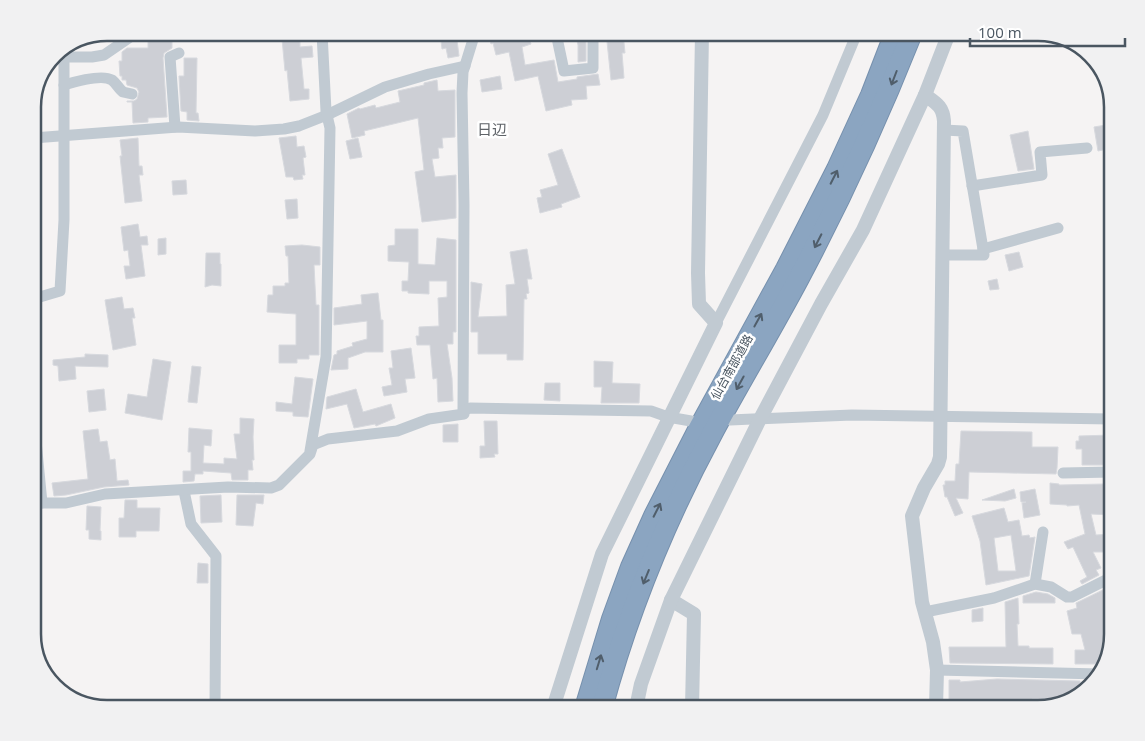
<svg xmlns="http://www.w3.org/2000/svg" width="1145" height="741" viewBox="0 0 1145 741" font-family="'Open Sans','Noto Sans JP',sans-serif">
<rect width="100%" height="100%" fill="#f5f3f3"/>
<g fill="#cdcfd5" stroke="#d7d9de" fill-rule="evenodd">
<path d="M158 32H172V48L164 53 163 58 167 117 148 118V122L133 123 132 102H127V101H134L137 99 139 92 137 88 127 85 126 80H122V76H120L119 61H122V52L127 48H148V39H159Z"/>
<path d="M220 32H260L259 41 220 39Z"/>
<path d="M440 32H456L459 56 448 58 446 48 442 49Z"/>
<path d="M488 32H527L531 44 522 47 525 65 554 60 558 82 577 79V77L598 74 600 85 586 86 587 99 571 100 572 105 546 111 538 76 515 81 509 52 496 55 493 43 491 44Z"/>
<path d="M575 32H586V61L578 62V45Z"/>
<path d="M606 32H623L625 53H622L624 78 611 80Z"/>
<path d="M300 38V47L312 46 313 57 301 58 304 89H309V99L290 101 287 70 285 71 282 39Z"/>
<path d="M184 58H197L196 113H198L199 121 187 120V112L181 111 179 76H184Z"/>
<path d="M500 76 502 89 482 92 480 80Z"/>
<path d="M437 80 438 91 455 90V137L442 138 443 148H438L439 158 432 159 435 177 456 175V218L422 222 415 172 424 170 418 118 364 131 365 135 352 138 347 114 359 108 360 109 375 105 376 108 400 102 398 91 424 85V83Z"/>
<path d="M1112 124V148L1098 151 1094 127Z"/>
<path d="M1028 131 1034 169 1018 171 1010 135Z"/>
<path d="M296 136 297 147 304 146 306 157 303 158 305 175H302L303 179 294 180 293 177H286L279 138Z"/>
<path d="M138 138 139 166H142L143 175H139L142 201 125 203 120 156H122L120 140Z"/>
<path d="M358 138 362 157 350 159 346 141Z"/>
<path d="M562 149 580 197 561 204 562 207 540 213 537 198 542 197 540 190 558 185 548 154Z"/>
<path d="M186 180 187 194 173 195 172 181Z"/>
<path d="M297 199 298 218 287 219 285 200Z"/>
<path d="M138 224 140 237 147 236 148 245H141L145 276 126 279 124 266H130L128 250 124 251 121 227Z"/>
<path d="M395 229H418V264L435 265 437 238 456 240V332H453V344H447L452 378 453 401 438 402 437 378 433 379 430 345H417L416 336H419V327L439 326 438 298 447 297V281H429V294L408 293V291H402V281H408L409 262 388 261V246L395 245Z"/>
<path d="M166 238V254L158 255V239Z"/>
<path d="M302 245 320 247V265H314L316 305H319V355H309V359H297V363H279V345H296V314L267 312 268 295H273V286H285V283H289L288 256H286L285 246Z"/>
<path d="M527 249 532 279H527L529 293 526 294 527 299H524L523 360H507V354H478V332H471V282L482 284 478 317 507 316 506 285 515 284 510 252Z"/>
<path d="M1019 252 1023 267 1009 271 1005 255Z"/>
<path d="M206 253H220V264H221V286L212 285 205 287Z"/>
<path d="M997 279 999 289 990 290 988 281Z"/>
<path d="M378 293 381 320H383V352H365L348 358V369L331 370 334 355 337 354V351L353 346 352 343 367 339V321L334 325V308L362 304 361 295Z"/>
<path d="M122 297 124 309 133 308 135 318H132L136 345 113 350 105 300Z"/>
<path d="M411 348 415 378 405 379 407 392 384 396 382 387 392 385 389 368H393L391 351Z"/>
<path d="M85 354 108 355V367L75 366 76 379 59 381 58 366 53 365V360L85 357Z"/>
<path d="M153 359 171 362 162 420 125 413 128 394 147 397Z"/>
<path d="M594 361 613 362 612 383 640 384 639 403H601L602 387H594Z"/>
<path d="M192 366 201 367 197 403 188 402Z"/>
<path d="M295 377 313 379 308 417 293 416V412L276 411V402L292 404Z"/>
<path d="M545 383H560V401L544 400Z"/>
<path d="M104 389 106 410 89 412 87 391Z"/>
<path d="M356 389 363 412 391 404 395 418 376 426 375 424 354 428 347 404 326 409 327 397Z"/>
<path d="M240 418 254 419 253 437 254 460H252L253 470H248V480H232L231 473 203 471V474H195L194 481 183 482V471H191V452H188L189 428 212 430 211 446 204 445 203 463 224 464V458L237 459 234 434H240Z"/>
<path d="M484 421H497L498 454H494L495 457 480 458V446H485Z"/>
<path d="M458 424V442H443V425Z"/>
<path d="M98 429 100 442 107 441 110 460 115 459 117 481 128 480 129 485 104 487 66 495 54 496 52 483 88 479 83 431Z"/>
<path d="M961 431 1032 432V447H1058L1057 468 1056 474 969 472 968 499 956 498 963 513 955 516 947 497H945L943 485H945V481H955L956 464H959Z"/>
<path d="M1112 435V465H1082V449H1076V441H1079V436Z"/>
<path d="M1112 480V515L1091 514 1096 535 1112 534V552H1093L1101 568 1096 570 1099 575 1082 584 1080 581 1087 577 1073 547 1068 549 1064 542 1085 534 1079 505 1067 506V505L1050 504V483L1059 484V485L1104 484V480Z"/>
<path d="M1014 489 1016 498 1005 501 982 500Z"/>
<path d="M1035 489 1040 515 1024 518 1022 503 1026 502H1021L1020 492Z"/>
<path d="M221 495 222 522 201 523 200 496Z"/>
<path d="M237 495H264L263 504 256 503 253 526 236 525Z"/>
<path d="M125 500H137V508H160L159 531H136V537H119V518H124Z"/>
<path d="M87 506 101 507 100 531H101V540L89 539V530H86Z"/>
<path d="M1004 508 1008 522 1019 520 1022 536 1029 535 1030 538 1035 537 1029 576 986 585 980 541 972 516ZM1011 535 1016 571H998L994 538Z"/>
<path d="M198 563 208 564V583H197Z"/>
<path d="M1107 588H1112V634L1103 664H1075V650H1085L1081 634H1072L1067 611 1077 608 1076 603Z"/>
<path d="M1036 592 1048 594 1055 598V603H1023V596Z"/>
<path d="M1018 598 1019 624H1017L1018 646H1029V648H1053V664L950 663 949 647H1006L1005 602Z"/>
<path d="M983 608V621L972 622V610Z"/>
<path d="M997 679 1080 681V688H1086L1075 699 1063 702V699H1032V708H949V680H960V682Z"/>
</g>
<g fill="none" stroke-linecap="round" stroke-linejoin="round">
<defs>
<g id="motorway">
<path d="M585 708 612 619 631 567 654 516 699 428 786 269 837 169 871 95 895 33"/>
<path d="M602 708C628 612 666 519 713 432 741 380 772 329 800 276 842 197 879 116 912 33"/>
</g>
</defs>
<use href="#motorway" stroke="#7690ad" stroke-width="22"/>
<g stroke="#c1cad2" stroke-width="11">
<path d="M556 33 564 71 593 68V33"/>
<path d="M64 57H92L104 55 136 33"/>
<path d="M64 85C74 82 102 74 112 80 116 83 119 89 123 92L132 94"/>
<path d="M175 127 170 57 179 53"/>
<path d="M33 138 178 127 255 131 284 129 299 126 327 115 385 87 429 74 465 66"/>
<path d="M972 186 1042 175 1040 152 1087 148"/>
<path d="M983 249 1058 228"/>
<path d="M942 255H984L963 131 944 130"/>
<path d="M33 299 60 291 64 220V50"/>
<path d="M716 323 823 115 857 33"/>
<path d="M33 410 42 503"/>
<path d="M463 411 464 205 462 93 463 72 475 33"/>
<path d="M730 420 852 415 1112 419"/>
<path d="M310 451 326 357 330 128 326 111 322 33"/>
<path d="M1063 473 1112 472"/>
<path d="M184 491 191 524 216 556 215 708"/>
<path d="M33 500 42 503H66L105 494 228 487 271 488 279 485 310 454 313 445 328 439 397 431 429 419 464 414 463 411 470 408 651 411 668 417 691 421"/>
<path d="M1111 525H1112"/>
<path d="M1035 584 1043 532"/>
<path d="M925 612 994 598 1035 584 1051 587 1067 597H1072L1112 577"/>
<path d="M937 670 1100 674"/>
</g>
<g stroke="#c1cad2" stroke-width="14">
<path d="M925 95C936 103 943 106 944 121L940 457 938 464 924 488 912 516 922 602 933 642 937 670 936 708"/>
<path d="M671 600 694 614 692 708"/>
<path d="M553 708 602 554 716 323 699 304 698 273 702 33"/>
<path d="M636 708 641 684 671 600 760 419 821 304 863 230 925 95 949 33"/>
</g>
<use href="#motorway" stroke="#8ba5c1" stroke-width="20"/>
</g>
<defs><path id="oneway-shaft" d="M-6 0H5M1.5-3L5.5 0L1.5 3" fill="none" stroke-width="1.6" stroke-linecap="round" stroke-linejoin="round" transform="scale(1.25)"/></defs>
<g stroke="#505e6b">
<use href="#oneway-shaft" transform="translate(894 78) rotate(111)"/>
<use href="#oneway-shaft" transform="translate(834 177) rotate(-63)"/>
<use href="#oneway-shaft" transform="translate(818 241) rotate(117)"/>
<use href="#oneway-shaft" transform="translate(758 320) rotate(-61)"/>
<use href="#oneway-shaft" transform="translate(740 383) rotate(119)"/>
<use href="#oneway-shaft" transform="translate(657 510) rotate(-63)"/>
<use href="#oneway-shaft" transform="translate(646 577) rotate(112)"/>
<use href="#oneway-shaft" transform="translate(599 662) rotate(-73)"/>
</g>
<g text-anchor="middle" stroke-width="5" stroke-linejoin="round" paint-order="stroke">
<g font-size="12" fill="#4a5661" stroke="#fff">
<text transform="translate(732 367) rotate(-61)" y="4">仙台南部道路</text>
</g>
<g font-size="15" fill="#5f6368" stroke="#fff">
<text x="492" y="135">日辺</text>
</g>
</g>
<path d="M0 0H1145V741H0ZM107 41H1038A66 66 0 0 1 1104 107V634A66 66 0 0 1 1038 700H107A66 66 0 0 1 41 634V107A66 66 0 0 1 107 41Z" fill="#f1f1f2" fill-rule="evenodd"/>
<path fill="none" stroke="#4a5661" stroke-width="2.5" d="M107 41H1038A66 66 0 0 1 1104 107V634A66 66 0 0 1 1038 700H107A66 66 0 0 1 41 634V107A66 66 0 0 1 107 41Z"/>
<path d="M970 38v8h155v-8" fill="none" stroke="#4a5661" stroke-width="2.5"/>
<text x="978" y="38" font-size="15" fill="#4a5661" stroke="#ffffff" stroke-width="4" paint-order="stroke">100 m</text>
</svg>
